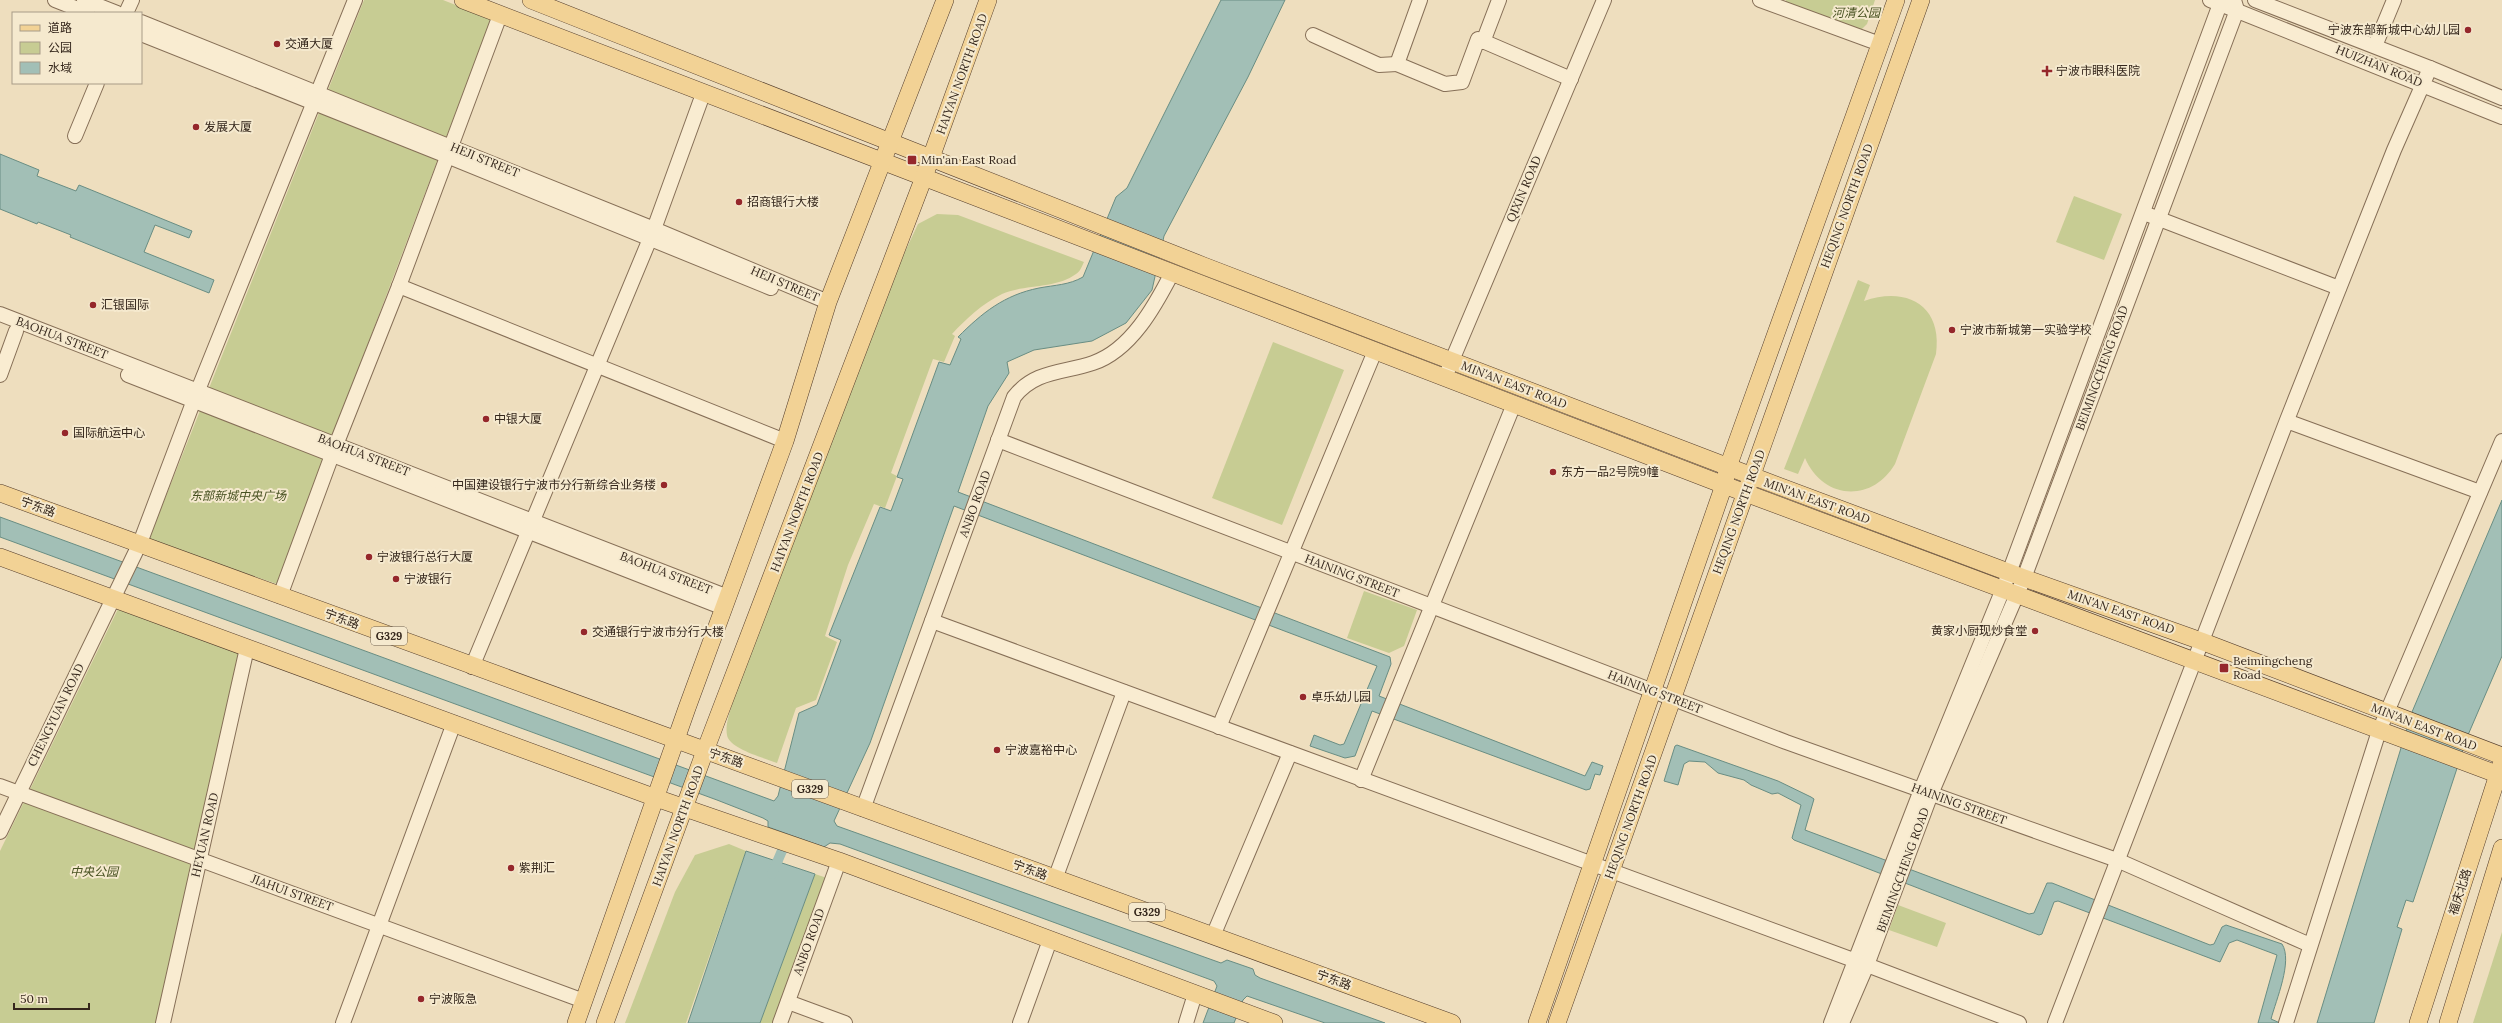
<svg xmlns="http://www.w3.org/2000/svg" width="2502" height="1023" viewBox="0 0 2502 1023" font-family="Lora,'Noto Sans SC',serif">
<rect width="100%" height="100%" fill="#eedebe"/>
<g fill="#c7cc93">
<path d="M364 0H443L491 19 277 584 148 541Z"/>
<path d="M1786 0H1875L1867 24 1861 30 1785 4Z"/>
<path d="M2074 196 2122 214 2104 260 2056 242Z"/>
<path d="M937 214 958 215 1084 262C1082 266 1080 272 1076 274 1056 289 1025 284 1002 294 982 304 967 318 952 334L955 336 944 362 933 359 891 473 897 476 885 508 874 504 848 565 825 636 837 642 816 700 796 708 777 763C765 758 729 749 727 735 725 724 730 713 732 703L903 256 918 224Z"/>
<path d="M1858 280 1870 285 1864 301C1906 286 1943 305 1936 354L1895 464C1872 503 1823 500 1805 458L1798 474 1784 469Z"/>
<path d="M1273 342 1344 370 1282 525 1212 498Z"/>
<path d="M1364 591 1417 610 1404 646 1389 653 1347 638Z"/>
<path d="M119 607 241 653 156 1023H0V851Z"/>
<path d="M729 844 746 851 686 1023H625L675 892 695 855Z"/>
<path d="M815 874 827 878 774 1023H760Z"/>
<path d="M1898 905 1946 923 1937 947 1889 930Z"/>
<path d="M2502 932V1023H2473Z"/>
</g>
<g fill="#a2bfb6" stroke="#698d83">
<path d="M1221 0H1285L1248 77 1164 236 1152 290 1126 323 1092 341 1034 350 1007 362 1009 373 988 406 958 492 1390 657 1391 664 1379 696 1585 776 1592 762 1603 766 1600 775 1595 774 1590 789 1586 790 1372 711 1355 756 1345 758 1310 746 1314 735 1340 745 1344 744 1377 666 954 506 870 743 834 821 837 826 1221 963 1227 960 1253 969 1255 975 1260 978 1385 1023H1325L1247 996 1243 1000 1234 1023H1203L1217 986 1214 981 840 844 830 843 824 847 768 827V821L763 818 717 800 0 537V517L774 801 778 796 799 713 817 705 841 640 829 635 880 507 891 511 903 479 897 477 939 362 950 365 961 339 958 337C982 313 1004 295 1039 288 1055 285 1069 285 1083 277L1116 197 1127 188Z"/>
<path d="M0 154 39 170 37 176 76 191 79 185 192 231 189 238 155 225 144 252 214 280 209 293 70 237 71 235 38 222 37 224 0 209Z"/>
<path d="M2502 500V656L2468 735 2413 902 2406 900 2397 927 2402 929 2374 1023H2317L2412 712Z"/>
<path d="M1677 745 1778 781 1811 797 1814 799 1805 830 2029 914 2034 913 2047 883H2052L2210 945 2214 944 2222 927 2226 925 2282 944C2293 961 2276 1000 2271 1019L2280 1023H2258L2277 955 2237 940 2229 943 2220 962 2058 901 2054 902 2042 934 2039 935 1794 840 1792 838 1801 805 1778 793 1772 794 1751 785 1744 780 1718 773 1705 762 1689 761 1684 764 1678 785 1664 781 1675 746Z"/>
<path d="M746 851 815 874 760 1023H688Z"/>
</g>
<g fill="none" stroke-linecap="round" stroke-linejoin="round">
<path stroke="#a2bfb6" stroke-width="10" d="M772 874 787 839"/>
<defs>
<g id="minor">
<path d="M55 0 88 13"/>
<path d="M84 0 117 13"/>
<path d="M1420 0 1397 64 1445 84 1462 82 1478 39 1571 79"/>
<path d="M1760 0 1880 44"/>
<path d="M2210 0 2502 117"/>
<path d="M2255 0 2430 68 2502 98"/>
<path d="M126 13 132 0"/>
<path d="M500 15 399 286 785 441"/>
<path d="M141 22 654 229 828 302"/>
<path d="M141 34 447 156 771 288"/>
<path d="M1313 35 1379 65 1397 64"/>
<path d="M1483 42 1499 0"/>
<path d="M2375 46 2394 0"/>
<path d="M75 136 97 83"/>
<path d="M2149 215 2339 288"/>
<path d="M0 314 728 597"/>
<path d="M1448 370 1604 0"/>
<path d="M0 375 16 331"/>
<path d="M128 375 724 608"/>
<path d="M2287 423H2292L2480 492"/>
<path d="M998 440 1786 742 2117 860 2310 945"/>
<path d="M280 596 332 455 399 286"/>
<path d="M932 621 1867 965 2019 1023"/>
<path d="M472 667 654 229 703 94"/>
<path d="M1219 727 1375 351"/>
<path d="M1361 780 1514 404"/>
<path d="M0 786 584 1001"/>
<path d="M863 809 1014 397C1035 370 1064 373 1093 363 1131 350 1155 306 1172 273"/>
<path d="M0 832 140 543 194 400 355 0"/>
<path d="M1055 879 1124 692"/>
<path d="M1213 936 1290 753"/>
<path d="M788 1002 845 1023"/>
<path d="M163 1023 247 648"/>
<path d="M343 1023 454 723"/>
<path d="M780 1023 839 861"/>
<path d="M1020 1023 1050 940"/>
<path d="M1186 1023 1195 994"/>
<path d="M1831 1023 1921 790 2003 589 2220 4 2224 0"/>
<path d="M1842 1023 1867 965 1931 794 2024 578 2237 10 2234 0"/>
<path d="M2055 1023 2287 420 2394 150 2430 68"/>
<path d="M2286 1023 2379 731 2502 441"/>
</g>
<g id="major">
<path d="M463 0 1724 485 2502 776"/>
<path d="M531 0 1204 266 1752 476 2024 578 2201 641 2502 756"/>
<path d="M0 493 1452 1023"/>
<path d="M0 557 656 798 839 861 1274 1023"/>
<path d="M576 1023 687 708 785 441 828 302 945 0"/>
<path d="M605 1023 705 751 924 177 988 0"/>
<path d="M1537 1023 1724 485 1728 467 1896 0"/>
<path d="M1557 1023 1921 0"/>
<path d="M2418 1023 2501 765"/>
<path d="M2448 1023 2502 848"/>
</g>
</defs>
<use href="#minor" stroke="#866f57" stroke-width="16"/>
<use href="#major" stroke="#543d2c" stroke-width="18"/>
<use href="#minor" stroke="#f9ecd1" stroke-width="14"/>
<use href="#major" stroke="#f2d295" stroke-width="17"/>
</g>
<g fill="#95272b" stroke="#f5e9ce" stroke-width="1.5">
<circle cx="2468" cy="30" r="4"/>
<circle cx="277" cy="44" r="4"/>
<path d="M2045 65h4v4h4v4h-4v4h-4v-4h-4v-4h4z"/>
<circle cx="196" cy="127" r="4"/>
<rect x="907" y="155" width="10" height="10" rx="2"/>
<circle cx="739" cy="202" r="4"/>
<circle cx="93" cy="305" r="4"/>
<circle cx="1952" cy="330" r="4"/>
<circle cx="486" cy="419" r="4"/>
<circle cx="65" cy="433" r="4"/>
<circle cx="1553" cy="472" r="4"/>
<circle cx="664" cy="485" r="4"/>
<circle cx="369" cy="557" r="4"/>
<circle cx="396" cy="579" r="4"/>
<circle cx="2035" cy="631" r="4"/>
<circle cx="584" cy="632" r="4"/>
<rect x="2219" y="663" width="10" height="10" rx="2"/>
<circle cx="1303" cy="697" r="4"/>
<circle cx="997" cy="750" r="4"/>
<circle cx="511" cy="868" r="4"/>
<circle cx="421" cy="999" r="4"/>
</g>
<g text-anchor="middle" stroke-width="4" stroke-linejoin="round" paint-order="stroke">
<g fill="#f5e9ce" stroke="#6f6151" stroke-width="1">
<rect x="371" y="627" width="36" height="18" rx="3"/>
<rect x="792" y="780" width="36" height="18" rx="3"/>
<rect x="1129" y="903" width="36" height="18" rx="3"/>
</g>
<g font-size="11" font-weight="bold" fill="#35271c">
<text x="389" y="640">G329</text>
<text x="810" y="793">G329</text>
<text x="1147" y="916">G329</text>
</g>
<g font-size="12" font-style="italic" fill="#485222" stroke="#f5e9ce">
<text x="1856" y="17">河清公园</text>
<text x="238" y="500">东部新城中央广场</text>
<text x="94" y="876">中央公园</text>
</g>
<g font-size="12" fill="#35271c" stroke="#f5e9ce" text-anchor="start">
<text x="2460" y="34" text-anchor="end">宁波东部新城中心幼儿园</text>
<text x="285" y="48">交通大厦</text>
<text x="2056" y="75">宁波市眼科医院</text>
<text x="204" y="131">发展大厦</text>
<text x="921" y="164">Min'an East Road</text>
<text x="747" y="206">招商银行大楼</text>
<text x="101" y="309">汇银国际</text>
<text x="1960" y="334">宁波市新城第一实验学校</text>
<text x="494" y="423">中银大厦</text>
<text x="73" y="437">国际航运中心</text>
<text x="1561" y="476">东方一品2号院9幢</text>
<text x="656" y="489" text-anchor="end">中国建设银行宁波市分行新综合业务楼</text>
<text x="377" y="561">宁波银行总行大厦</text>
<text x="404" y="583">宁波银行</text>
<text x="2027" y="635" text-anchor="end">黄家小厨现炒食堂</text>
<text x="592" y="636">交通银行宁波市分行大楼</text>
<text x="2233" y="665">Beimingcheng<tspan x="2233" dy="14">Road</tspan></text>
<text x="1311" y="701">卓乐幼儿园</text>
<text x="1005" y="754">宁波嘉裕中心</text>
<text x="519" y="872">紫荆汇</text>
<text x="429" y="1003">宁波阪急</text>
</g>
<g font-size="12" fill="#35271c" stroke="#f5e9ce">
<text transform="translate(2379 66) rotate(22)" y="4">HUIZHAN ROAD</text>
<text transform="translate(962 74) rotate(-70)" y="4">HAIYAN NORTH ROAD</text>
<text transform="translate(485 160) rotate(22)" y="4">HEJI STREET</text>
<text transform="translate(1524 189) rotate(-67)" y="4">QIXIN ROAD</text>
<text transform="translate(1847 206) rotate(-70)" y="4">HEQING NORTH ROAD</text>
<text transform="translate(785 284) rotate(23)" y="4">HEJI STREET</text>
<text transform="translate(62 338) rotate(21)" y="4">BAOHUA STREET</text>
<text transform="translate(2102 368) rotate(-70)" y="4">BEIMINGCHENG ROAD</text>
<text transform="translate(1514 385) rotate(21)" y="4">MIN'AN EAST ROAD</text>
<text transform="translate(364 455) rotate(21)" y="4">BAOHUA STREET</text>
<text transform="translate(1817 501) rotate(20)" y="4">MIN'AN EAST ROAD</text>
<text transform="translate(975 504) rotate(-70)" y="4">ANBO ROAD</text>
<text transform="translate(38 507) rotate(20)" y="4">宁东路</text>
<text transform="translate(797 512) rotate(-69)" y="4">HAIYAN NORTH ROAD</text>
<text transform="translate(1739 512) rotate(-70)" y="4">HEQING NORTH ROAD</text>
<text transform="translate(666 573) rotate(21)" y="4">BAOHUA STREET</text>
<text transform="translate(1352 576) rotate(21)" y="4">HAINING STREET</text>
<text transform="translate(2121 612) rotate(19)" y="4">MIN'AN EAST ROAD</text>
<text transform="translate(342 619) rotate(20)" y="4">宁东路</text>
<text transform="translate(1655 692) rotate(21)" y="4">HAINING STREET</text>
<text transform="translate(56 715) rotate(-64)" y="4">CHENGYUAN ROAD</text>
<text transform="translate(2424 727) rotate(21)" y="4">MIN'AN EAST ROAD</text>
<text transform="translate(726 758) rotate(19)" y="4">宁东路</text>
<text transform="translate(1959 804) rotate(20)" y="4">HAINING STREET</text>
<text transform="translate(1631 817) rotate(-70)" y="4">HEQING NORTH ROAD</text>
<text transform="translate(678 826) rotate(-70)" y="4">HAIYAN NORTH ROAD</text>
<text transform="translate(205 835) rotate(-77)" y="4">HEYUAN ROAD</text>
<text transform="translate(1030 870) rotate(20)" y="4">宁东路</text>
<text transform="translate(1903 870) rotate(-70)" y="4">BEIMINGCHENG ROAD</text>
<text transform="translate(2460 892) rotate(-72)" y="4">福庆北路</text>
<text transform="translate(292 893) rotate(20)" y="4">JIAHUI STREET</text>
<text transform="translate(809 942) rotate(-70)" y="4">ANBO ROAD</text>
<text transform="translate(1334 980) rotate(20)" y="4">宁东路</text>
</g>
</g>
<rect x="12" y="12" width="130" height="72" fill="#f5e9ce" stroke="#a89b87"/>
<rect x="20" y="25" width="20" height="6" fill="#f2d295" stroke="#a89b87"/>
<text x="48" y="32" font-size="12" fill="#35271c">道路</text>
<rect x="20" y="42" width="20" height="12" fill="#c7cc93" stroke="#a89b87"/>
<text x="48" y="52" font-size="12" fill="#35271c">公园</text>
<rect x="20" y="62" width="20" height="12" fill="#a2bfb6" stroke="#a89b87"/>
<text x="48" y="72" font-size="12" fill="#35271c">水域</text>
<path d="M14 1003v6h75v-6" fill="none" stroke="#35271c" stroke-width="2"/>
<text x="20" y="1003" font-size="12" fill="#35271c" stroke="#f5e9ce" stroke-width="3" paint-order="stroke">50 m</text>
</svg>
